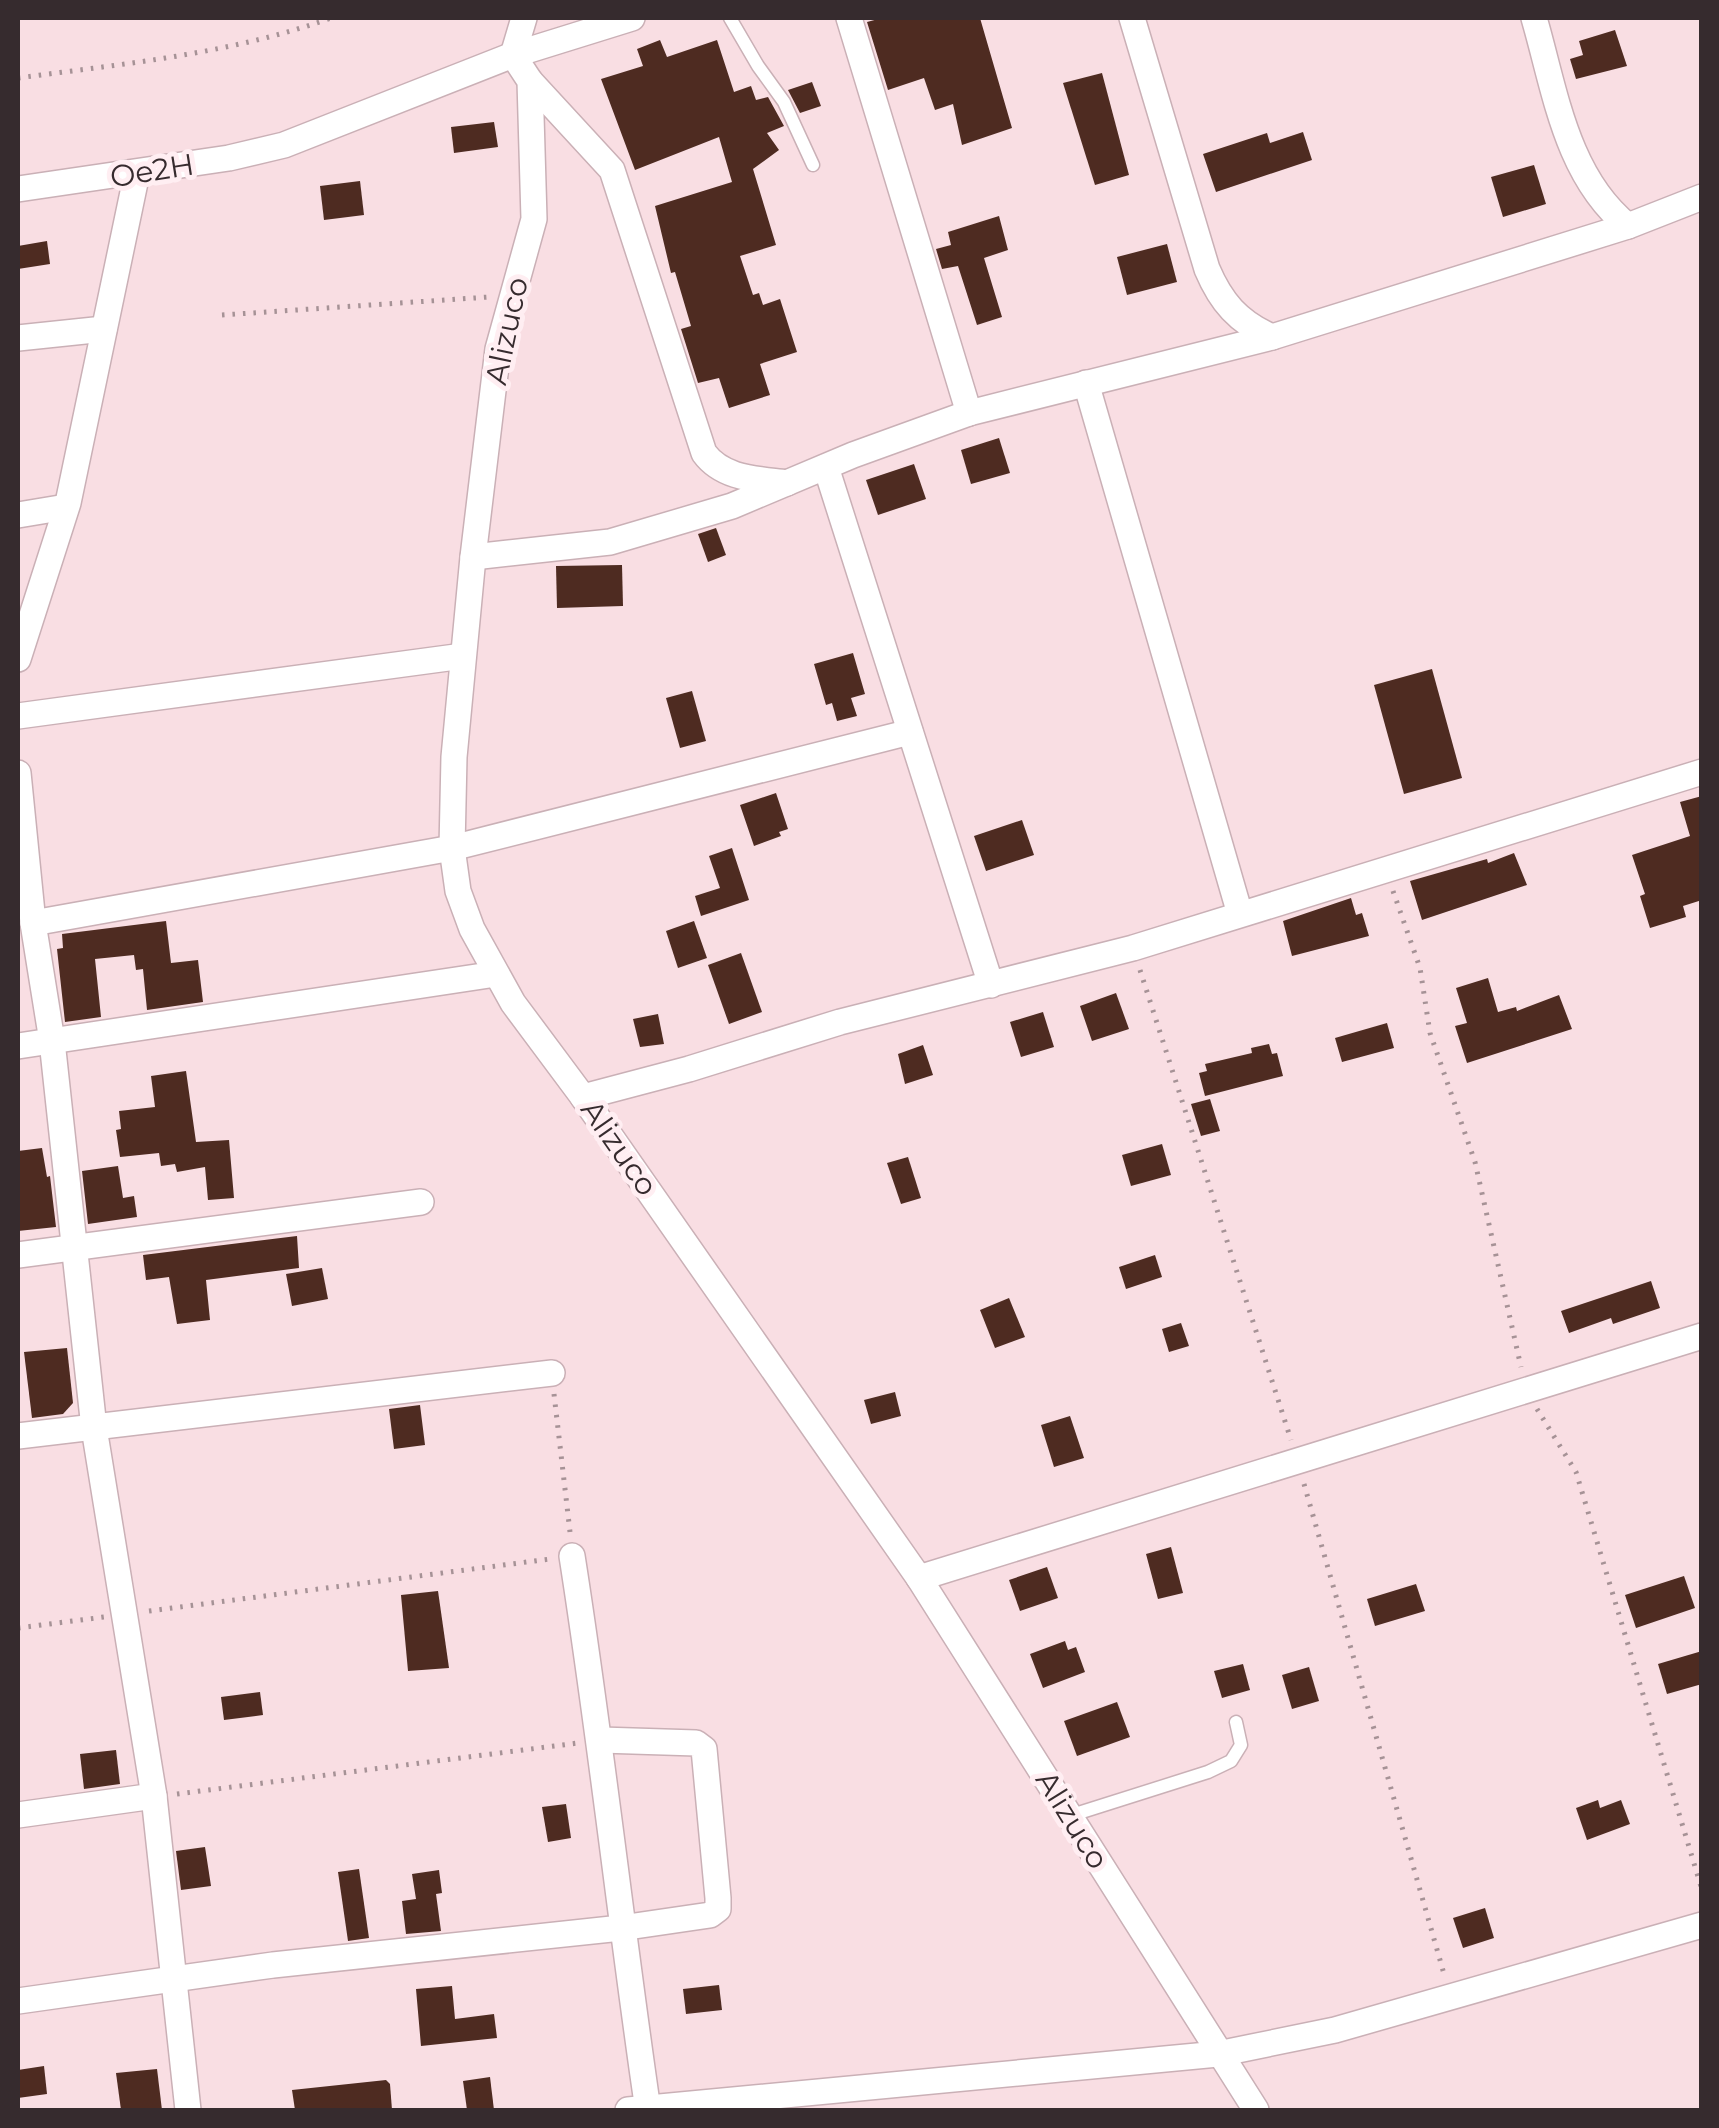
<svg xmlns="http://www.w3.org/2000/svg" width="1719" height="2128" viewBox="0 0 1719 2128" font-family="Montserrat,sans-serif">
<rect width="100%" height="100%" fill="#f9dee3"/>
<g fill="#4e2b21">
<path d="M882 18H980L1012 128 962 145 953 104 935 110 924 78 888 90 867 22Z"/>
<path d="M1615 30 1627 66 1576 79 1570 59 1583 55 1579 41Z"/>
<path d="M660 40 667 57 717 40 734 92 751 86 756 100 768 97 784 126 767 133 779 150 753 169 776 245 740 256 753 295 759 293 763 305 780 299 797 352 760 364 770 395 729 408 719 378 698 383 681 329 691 326 675 272 671 273 655 206 732 182 719 137 635 170 601 79 643 66 637 49Z"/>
<path d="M1102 73 1129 175 1095 185 1063 83Z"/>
<path d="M812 82 821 106 800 113 788 90Z"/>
<path d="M494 122 498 147 454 153 451 127Z"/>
<path d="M1303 132 1312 160 1216 192 1203 154 1267 133 1270 143Z"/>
<path d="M1534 165 1546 204 1503 217 1491 177Z"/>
<path d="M360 181 364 215 324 220 320 186Z"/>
<path d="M999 216 1008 250 984 258 1002 317 977 325 958 266 942 269 936 249 951 245 948 232Z"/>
<path d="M47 241 50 264 18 269V246Z"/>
<path d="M1167 244 1177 282 1127 295 1117 257Z"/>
<path d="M999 438 1010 473 971 484 961 450Z"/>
<path d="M914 464 926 499 878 515 866 480Z"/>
<path d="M716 528 726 555 708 562 698 534Z"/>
<path d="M622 565 623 606 557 608 556 566Z"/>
<path d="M853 653 865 694 851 698 857 716 837 721 832 703 826 705 814 664Z"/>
<path d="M1432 669 1462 778 1404 794 1374 685Z"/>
<path d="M692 691 706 741 680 748 666 698Z"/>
<path d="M776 793 788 829 779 832 781 836 754 846 740 805Z"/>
<path d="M1702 796V900L1683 906 1686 917 1650 928 1640 896 1645 894 1632 855 1690 836 1680 802Z"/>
<path d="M1022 820 1034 855 986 871 974 836Z"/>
<path d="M732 848 749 900 701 916 695 896 720 888 709 856Z"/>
<path d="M1514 853 1527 885 1422 920 1410 881 1487 859 1488 863Z"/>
<path d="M1351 898 1356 915 1362 913 1369 936 1292 956 1283 921Z"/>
<path d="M166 921 171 963 198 960 203 1002 147 1010 143 969 136 970 134 955 95 959 101 1017 65 1022 57 949 63 948 62 934Z"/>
<path d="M694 921 707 958 678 968 666 931Z"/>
<path d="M741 953 762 1012 729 1024 708 965Z"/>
<path d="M1488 978 1498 1012 1516 1007 1517 1011 1559 995 1572 1029 1467 1063 1455 1026 1467 1023 1456 988Z"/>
<path d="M1116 993 1129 1029 1092 1041 1080 1006Z"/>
<path d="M1043 1012 1054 1047 1021 1057 1010 1022Z"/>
<path d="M658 1014 664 1044 640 1047 633 1019Z"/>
<path d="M1387 1023 1394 1048 1342 1062 1335 1038Z"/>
<path d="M1269 1044 1272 1054 1277 1053 1283 1076 1205 1096 1199 1073 1207 1071 1205 1064 1252 1053 1251 1048Z"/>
<path d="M923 1045 933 1075 905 1084 898 1054Z"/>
<path d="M186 1071 196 1142 229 1140 234 1198 208 1200 205 1167 177 1172 175 1164 161 1166 159 1153 120 1157 116 1130 121 1129 119 1111 155 1107 151 1076Z"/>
<path d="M1210 1099 1220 1131 1201 1136 1191 1104Z"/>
<path d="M1162 1144 1171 1175 1131 1186 1122 1155Z"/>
<path d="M42 1148 47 1177 50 1176 56 1227 18 1231V1151Z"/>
<path d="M908 1157 921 1198 901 1204 887 1163Z"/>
<path d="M118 1166 123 1198 134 1196 137 1217 88 1224 82 1171Z"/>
<path d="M297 1236 299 1268 206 1280 210 1320 177 1324 169 1277 146 1280 143 1255Z"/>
<path d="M1155 1255 1162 1277 1126 1289 1119 1267Z"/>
<path d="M322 1268 328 1299 292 1306 286 1274Z"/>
<path d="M1651 1281 1660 1308 1613 1324 1611 1318 1569 1333 1561 1311Z"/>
<path d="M1009 1298 1025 1337 995 1348 980 1310Z"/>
<path d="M1181 1323 1189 1346 1169 1352 1162 1329Z"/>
<path d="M67 1348 73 1403 63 1414 32 1418 24 1352Z"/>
<path d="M895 1392 901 1416 871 1424 864 1400Z"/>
<path d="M420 1405 425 1445 394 1449 389 1409Z"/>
<path d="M1070 1416 1084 1458 1054 1467 1041 1425Z"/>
<path d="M1171 1547 1183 1593 1158 1599 1146 1554Z"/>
<path d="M1047 1567 1058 1598 1020 1611 1009 1580Z"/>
<path d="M1684 1576 1695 1608 1636 1628 1625 1595Z"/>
<path d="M1416 1584 1425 1611 1375 1626 1367 1599Z"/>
<path d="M438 1591 449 1668 408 1671 401 1595Z"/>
<path d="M1065 1641 1068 1650 1076 1647 1085 1672 1043 1688 1030 1654Z"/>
<path d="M1702 1651V1684L1667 1694 1658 1664Z"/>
<path d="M1243 1664 1250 1690 1222 1698 1214 1671Z"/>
<path d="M1309 1667 1319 1701 1292 1709 1282 1675Z"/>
<path d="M260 1692 263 1715 224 1720 221 1697Z"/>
<path d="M1117 1702 1130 1737 1077 1756 1064 1721Z"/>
<path d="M116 1750 120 1784 84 1789 80 1754Z"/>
<path d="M1598 1800 1600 1808 1621 1800 1630 1824 1587 1840 1576 1808Z"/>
<path d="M566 1804 571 1838 548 1842 542 1807Z"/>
<path d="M205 1847 211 1886 181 1890 176 1851Z"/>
<path d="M359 1869 369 1938 348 1941 338 1872Z"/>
<path d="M439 1870 442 1893 436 1894 441 1931 406 1934 402 1901 416 1899 412 1874Z"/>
<path d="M1485 1908 1494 1938 1463 1948 1453 1918Z"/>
<path d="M719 1985 722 2010 686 2014 683 1989Z"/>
<path d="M452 1986 455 2019 494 2014 497 2038 421 2046 416 1989Z"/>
<path d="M44 2066 47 2094 18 2098V2070Z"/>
<path d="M157 2069 162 2110H121L116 2073Z"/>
<path d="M490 2077 494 2110H467L463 2081Z"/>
<path d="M386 2080 390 2084 392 2110H295L292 2090Z"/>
</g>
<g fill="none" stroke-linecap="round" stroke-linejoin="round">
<defs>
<g id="service">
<path d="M730 18 758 66 784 102 813 165"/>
<path d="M1069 1816 1208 1772 1231 1761 1241 1745 1236 1722"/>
</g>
<g id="minor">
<path d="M524 18 513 55 530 81 534 219 498 349 473 557 454 757 452 848 458 891 472 929 513 1003 583 1097 919 1578 1256 2110"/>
<path d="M849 18 969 413"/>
<path d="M1132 18 1207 269C1221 302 1238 322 1272 337"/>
<path d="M1534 18C1555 90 1566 176 1628 226"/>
<path d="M530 81 612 170 704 453C723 479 757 479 787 483"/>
<path d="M18 189 229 158 284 145 513 55 632 18"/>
<path d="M18 338 104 329"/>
<path d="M1086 383 1240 914"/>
<path d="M826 467 991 985"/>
<path d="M18 515 66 507"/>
<path d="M473 557 610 542 732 506 853 455 969 413 1272 337 1628 226 1702 197"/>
<path d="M18 659 68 503 137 173"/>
<path d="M18 716 463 656"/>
<path d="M18 773 33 923 52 1041 94 1428 154 1796 188 2110"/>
<path d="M33 923 452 848 910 732"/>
<path d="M18 1046 496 974"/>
<path d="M583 1097 689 1069 840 1022 1133 948 1702 772"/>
<path d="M18 1255 421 1202"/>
<path d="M18 1436 552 1373"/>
<path d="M572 1556C601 1740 621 1926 648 2110"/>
<path d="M919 1578 1702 1336"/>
<path d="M18 1815 154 1796"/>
<path d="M18 2001 273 1965 621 1928 710 1915 718 1909V1898L704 1749 696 1743 601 1740"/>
<path d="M628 2110 1218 2054 1335 2030 1702 1925"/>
</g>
</defs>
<use href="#service" stroke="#cab0b6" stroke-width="15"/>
<use href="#minor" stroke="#cab0b6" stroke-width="28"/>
<g stroke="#a69296" stroke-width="5" stroke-dasharray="2.5 8" stroke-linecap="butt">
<path d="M18 78C122 64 231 54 331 18"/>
<path d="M222 315 489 297"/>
<path d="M1393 891 1420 968 1430 1033 1475 1162 1521 1367"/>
<path d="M1140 970 1291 1440"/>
<path d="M554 1394 570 1532"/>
<path d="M1537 1409 1576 1472 1702 1890"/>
<path d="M1304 1484 1444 1974"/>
<path d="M149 1611 550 1559"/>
<path d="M18 1628 104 1617"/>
<path d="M177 1794 578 1743"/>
</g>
<use href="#service" stroke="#fff" stroke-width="12"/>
<use href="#minor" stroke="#fff" stroke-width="25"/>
</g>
<g text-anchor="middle" stroke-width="10" stroke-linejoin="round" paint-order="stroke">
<g font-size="30" fill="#362b2e" stroke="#ffeef2">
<text transform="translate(152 171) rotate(-9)" y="10">Oe2H</text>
<text transform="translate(507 331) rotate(-78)" y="10">Alizuco</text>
<text transform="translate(619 1148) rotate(55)" y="10">Alizuco</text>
<text transform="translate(1072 1820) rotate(58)" y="10">Alizuco</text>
</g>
</g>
<rect width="1719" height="2128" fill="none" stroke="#362b2e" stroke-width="40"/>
</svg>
